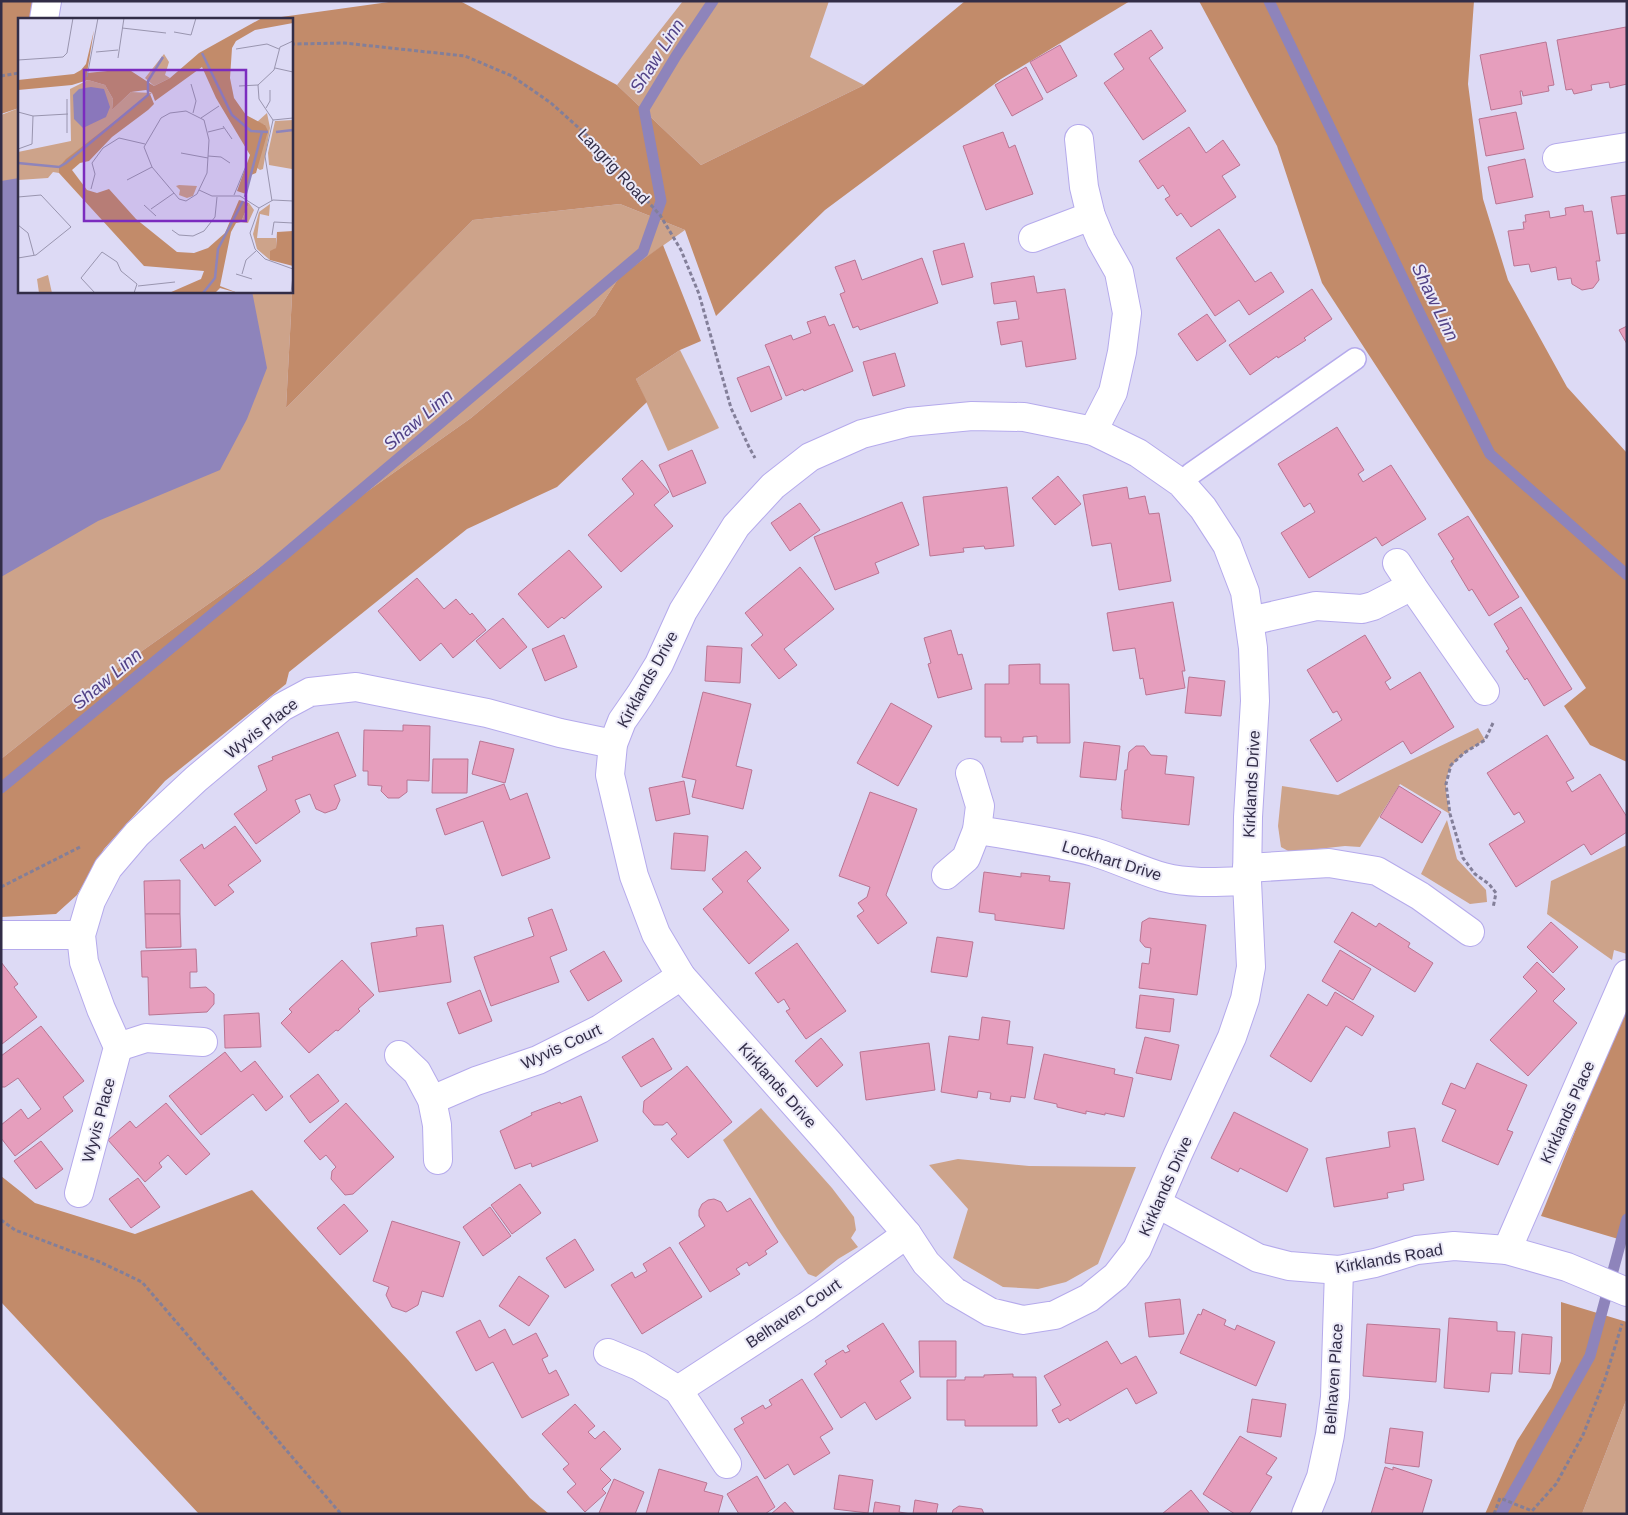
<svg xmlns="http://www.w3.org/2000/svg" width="1628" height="1515" viewBox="0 0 1628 1515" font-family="Helvetica,sans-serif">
<rect width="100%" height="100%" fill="#dddaf5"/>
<g fill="#cda38a">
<path d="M683 1H829L810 57 864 85 701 165 617 85Z"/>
<path d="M19 108V291H290L292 296 286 408 473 220 620 204 685 230 620 276 595 315 471 418 94 685 1 759V115Z"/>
<path d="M680 350 719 428 668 451 636 379Z"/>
<path d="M1478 728 1485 740C1468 751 1445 762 1446 786 1446 795 1448 805 1450 814L1400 784 1360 847 1345 846 1290 852 1281 847 1278 826 1282 786 1338 795Z"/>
<path d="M1447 820 1457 859 1486 890 1487 902 1470 904 1421 874Z"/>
<path d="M1627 845V954L1614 950 1612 960 1547 914 1551 881Z"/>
<path d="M761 1108 832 1188 854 1217 856 1230 851 1238 858 1247 838 1259 816 1277 808 1274 777 1228 723 1140Z"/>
<path d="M958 1159 1029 1166 1136 1167 1098 1264 1066 1282 1038 1289 1003 1287 953 1258 968 1209 929 1165Z"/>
<path d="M1627 1398V1514H1582Z"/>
</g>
<g fill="#c28b6a">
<path d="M1 1H36L32 19H19V108L1 114Z"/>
<path d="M396 1H460L617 85 701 165 864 85 965 1H1130L1001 79 825 210 716 316 685 230 620 204 473 220 286 408 292 296 290 291H291V19H267Z"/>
<path d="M1199 1H1474L1468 84 1483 199 1508 280 1567 387 1627 453V762L1590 745 1564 706 1586 688 1322 283 1277 146Z"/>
<path d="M663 245 701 341 680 350 636 379 647 402 557 487 467 529 289 672 286 684 165 781 104 849 77 895 56 914 1 917V759L94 685 471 418 595 315 620 276Z"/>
<path d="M1627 1002V1235L1625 1241 1541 1216Z"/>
<path d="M1 1176 35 1203 135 1234 252 1190 408 1360 530 1498 549 1514H199L1 1302Z"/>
<path d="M1561 1302 1627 1322V1398L1582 1514H1485L1517 1441 1551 1388 1561 1361Z"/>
</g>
<path fill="#8e84bb" d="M19 178V291H252L267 368 247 419 220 470 98 521 1 577V181Z"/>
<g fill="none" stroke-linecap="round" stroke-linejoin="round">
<g stroke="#8e84bb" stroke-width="11">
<path d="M1269 1 1422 318 1490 454 1627 575"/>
<path d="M1 788 284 555 643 252 661 201 644 109 676 56 713 1"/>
<path d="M1501 1514 1590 1356 1627 1219"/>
</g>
</g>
<g fill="#e69ebd" stroke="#b97593">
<path d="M1626 27 1627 84 1610 88 1609 82 1591 85 1592 90 1574 94 1572 89 1566 90 1557 40Z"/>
<path d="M1151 30 1163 48 1149 58 1186 111 1143 140 1104 83 1124 69 1114 54Z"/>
<path d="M1546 42 1554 85 1548 86 1549 91 1523 96 1522 91H1520L1522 104 1491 110 1480 55Z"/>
<path d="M1060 45 1077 76 1047 93 1030 62Z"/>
<path d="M1026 67 1043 99 1012 116 995 85Z"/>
<path d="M1516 112 1524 149 1486 156 1479 119Z"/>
<path d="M1189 127 1206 153 1223 140 1240 165 1222 176 1236 197 1191 227 1181 213 1177 216 1165 199 1170 196 1163 185 1158 189 1139 161Z"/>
<path d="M1003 132 1009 148 1015 145 1033 194 986 210 963 146Z"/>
<path d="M1525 159 1533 197 1496 204 1488 167Z"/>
<path d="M1627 195V233L1617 234 1611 197Z"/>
<path d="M1583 205 1584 212 1592 211 1600 261H1596L1599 280 1593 288 1582 290 1572 284 1571 278 1558 280 1556 267 1531 272 1529 264 1514 266 1508 231 1524 229 1523 222H1526L1525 215 1549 211 1550 218 1566 215 1565 208Z"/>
<path d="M1219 229 1255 282 1271 272 1284 292 1249 315 1239 300 1215 316 1176 258Z"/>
<path d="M964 243 973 277 942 285 933 251Z"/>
<path d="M922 258 938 303 860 330 858 326 853 328 840 294 845 292 835 267 855 260 862 280Z"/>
<path d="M1034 276 1037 293 1065 289 1076 359 1026 367 1022 341 1001 345 997 322 1019 319 1016 301 994 304 991 283Z"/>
<path d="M1312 289 1332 319 1304 338 1306 340 1278 358 1277 356 1250 375 1229 345Z"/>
<path d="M1207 314 1226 341 1197 361 1178 334Z"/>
<path d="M825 316 829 326 834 324 853 371 804 391 803 389 786 396 765 345 791 335 793 340 811 333 807 322Z"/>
<path d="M1627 326V344L1619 330Z"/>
<path d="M895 353 905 386 873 396 863 362Z"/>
<path d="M769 366 782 399 751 412 737 378Z"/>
<path d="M1337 427 1364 470 1358 474 1363 482 1391 465 1426 519 1382 546 1376 537 1309 578 1281 533 1315 512 1310 503 1304 507 1278 464Z"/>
<path d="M692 450 706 483 673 497 659 465Z"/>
<path d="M642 460 669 492 654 505 673 526 621 572 588 535 634 494 622 479Z"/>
<path d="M1058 476 1081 504 1055 525 1032 498Z"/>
<path d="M1007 487 1014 546 985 549 984 546 963 548 964 552 930 556 923 497Z"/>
<path d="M1127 487 1129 499 1145 496 1149 514 1159 513 1171 581 1119 590 1111 543 1092 546 1083 495Z"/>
<path d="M902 502 919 545 875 563 879 573 835 590 814 537Z"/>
<path d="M800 503 820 530 790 551 771 523Z"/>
<path d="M1468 516 1519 597 1489 616 1472 589 1469 591 1451 561 1454 559 1438 534Z"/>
<path d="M569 550 602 587 564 619 562 617 548 628 518 594Z"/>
<path d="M800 567 834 609 784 649 797 665 779 679 751 645 763 635 745 613Z"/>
<path d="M417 578 444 609 456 599 470 615 472 613 486 630 453 658 441 643 420 661 378 611Z"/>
<path d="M1173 602 1185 671H1182L1185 688 1146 695 1143 678 1140 679 1135 648 1113 651 1107 613Z"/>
<path d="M1521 607 1572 689 1544 706 1527 678 1525 680 1506 651 1509 649 1494 624Z"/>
<path d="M503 618 527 647 500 669 476 641Z"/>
<path d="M951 630 958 655 962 654 972 689 938 698 928 664 931 663 924 638Z"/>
<path d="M564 635 577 667 545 681 532 649Z"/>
<path d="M1365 635 1391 678 1385 682 1390 690 1420 672 1454 727 1411 754 1403 741 1337 782 1310 740 1342 720 1337 711 1333 713 1307 670Z"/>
<path d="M707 646 742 648 740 683 705 681Z"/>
<path d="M1040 664V684H1069L1070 743H1037V736L1023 737V742H1001V737H985V684H1009V665Z"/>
<path d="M1189 677 1225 681 1221 716 1185 713Z"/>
<path d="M703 692 751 704 736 766 752 770 743 809 692 797 696 780 682 777Z"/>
<path d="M891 703 932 726 898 786 857 763Z"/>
<path d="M403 725 430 726 429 781 407 780V792L399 798H388L381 791 382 786 368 785V771H363L364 730 403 731Z"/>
<path d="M338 732 356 776 334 785 340 800 336 809 325 813 316 809 310 794 295 800 300 812 256 844 234 814 267 790 258 766 273 760 272 757Z"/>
<path d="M1547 735 1574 778 1566 782 1572 792 1600 774 1627 817V832L1591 855 1584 844 1516 887 1489 844 1525 822 1519 812 1514 815 1487 773Z"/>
<path d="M480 741 514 749 505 783 472 774Z"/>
<path d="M1084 742 1120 746 1116 780 1080 777Z"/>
<path d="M1136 746H1144L1151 755 1167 756 1165 774 1194 777 1189 825 1122 818V810H1121L1125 770H1127L1129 752Z"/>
<path d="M433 759H468L467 793H432Z"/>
<path d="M684 781 690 814 656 821 649 788Z"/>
<path d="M504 784 510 800 527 793 550 858 502 876 483 821 445 835 436 809Z"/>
<path d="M1399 786 1441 812 1422 843 1380 817Z"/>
<path d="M870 792 917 809 886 895 907 923 878 944 857 916 864 911 858 903 867 897 870 887 839 876Z"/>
<path d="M235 826 261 861 228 885 234 892 215 906 180 860 202 844 204 849Z"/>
<path d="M674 833 708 836 705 871 671 869Z"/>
<path d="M746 851 761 868 747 881 789 930 749 964 703 909 723 892 712 879Z"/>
<path d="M984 872 1021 877V873L1050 876 1049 881 1070 883 1064 929 995 920V914L979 912Z"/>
<path d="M180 880V914H145L144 881Z"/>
<path d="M552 909 567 950 550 957 559 982 491 1006 474 957 534 936 528 918Z"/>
<path d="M1352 912 1376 927 1379 923 1410 943 1408 947 1433 963 1415 992 1334 942Z"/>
<path d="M145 914H180L181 947 146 948Z"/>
<path d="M1149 918 1206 925 1197 995 1139 988 1142 963 1149 964 1151 948 1145 947 1140 941 1142 922Z"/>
<path d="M1551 922 1578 947 1553 973 1527 947Z"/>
<path d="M443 925 451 982 379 992 371 943 417 936 416 928Z"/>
<path d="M937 937 973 942 967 977 931 972Z"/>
<path d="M797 943 846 1011 806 1039 786 1011 790 1009 784 999 778 1003 755 973Z"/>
<path d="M196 949 197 972H190V988L206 987 214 994V1004L207 1012 149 1015 148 977H142L141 951Z"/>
<path d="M1340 950 1371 969 1353 1000 1322 981Z"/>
<path d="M604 951 622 981 588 1001 570 971Z"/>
<path d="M342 960 374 995 358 1009 360 1011 338 1031 336 1030 309 1053 281 1023 292 1012 289 1009Z"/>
<path d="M1 962 18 984 14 987 37 1017 2 1044Z"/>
<path d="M1537 962 1565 989 1553 1001 1577 1023 1528 1076 1490 1040 1537 991 1523 977Z"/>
<path d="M480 990 492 1021 459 1034 447 1003Z"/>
<path d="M1335 992 1374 1016 1362 1036 1346 1026 1311 1082 1270 1056 1308 994 1327 1006Z"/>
<path d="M1140 995 1174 999 1170 1032 1136 1028Z"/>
<path d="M259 1013 261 1047 225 1048 224 1015Z"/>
<path d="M982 1017 1010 1021 1007 1044 1033 1047 1025 1098 1011 1096 1010 1102 990 1099 991 1093 978 1091 977 1098 941 1092 949 1036 979 1040Z"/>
<path d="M41 1026 84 1081 63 1097 73 1111 15 1156 1 1138V1125L21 1109 28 1119 41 1109 18 1078 5 1087H1V1056Z"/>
<path d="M1145 1037 1179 1045 1171 1080 1136 1073Z"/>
<path d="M653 1038 672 1069 641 1087 622 1057Z"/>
<path d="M821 1038 843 1065 817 1087 795 1061Z"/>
<path d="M929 1043 935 1090 866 1100 860 1052Z"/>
<path d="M225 1052 241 1072 255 1061 283 1097 266 1111 253 1094 201 1135 169 1096Z"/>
<path d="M1044 1054 1115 1069 1114 1074 1133 1078 1124 1117 1105 1113V1115L1086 1111V1114L1057 1107V1104L1034 1099Z"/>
<path d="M1477 1063 1527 1085 1507 1130 1513 1132 1498 1165 1442 1141 1456 1110 1442 1104 1451 1083 1465 1089Z"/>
<path d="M687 1066 732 1122 688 1158 671 1139 677 1134 667 1122 663 1125H654L643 1112 644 1101Z"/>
<path d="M318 1074 339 1101 310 1123 290 1096Z"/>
<path d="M581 1096 598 1141 532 1167 531 1163 515 1169 500 1131 532 1115 531 1113 560 1102 561 1104Z"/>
<path d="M166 1103 210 1154 186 1175 168 1155 159 1163 162 1167 145 1182 108 1140 130 1121 136 1128Z"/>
<path d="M346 1103 394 1157 353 1194 345 1195 331 1179 332 1171 336 1167 326 1155 320 1160 304 1141Z"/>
<path d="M1234 1112 1308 1149 1287 1192 1240 1168 1238 1172 1211 1158Z"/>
<path d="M1415 1128 1424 1180 1403 1184 1404 1190 1387 1193 1388 1198 1334 1207 1326 1158 1390 1147 1388 1132Z"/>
<path d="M41 1141 63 1169 36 1189 14 1161Z"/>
<path d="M138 1178 160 1207 131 1228 109 1199Z"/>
<path d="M520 1184 541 1213 512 1234 491 1205Z"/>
<path d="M750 1198 778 1242 765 1251 767 1254 749 1266 747 1262 736 1269 740 1274 710 1292 679 1243 705 1226 699 1216V1210L702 1204 708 1200 714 1199 721 1202 727 1212Z"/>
<path d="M344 1204 368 1231 340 1255 317 1228Z"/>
<path d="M490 1207 511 1236 483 1256 463 1227Z"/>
<path d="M392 1221 460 1242 443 1297 422 1291 418 1305 406 1312 392 1307 386 1295 389 1287 373 1281Z"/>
<path d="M575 1239 594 1270 565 1288 546 1258Z"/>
<path d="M670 1247 702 1297 642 1334 611 1285 632 1272 635 1278 647 1271 643 1264Z"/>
<path d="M519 1276 549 1296 529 1326 499 1306Z"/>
<path d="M1180 1299 1184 1334 1149 1337 1145 1303Z"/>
<path d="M1203 1309 1226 1320 1224 1325 1235 1330 1237 1325 1275 1342 1256 1386 1180 1353 1198 1314 1201 1315Z"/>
<path d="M1449 1318 1497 1322V1331L1515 1332 1512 1374 1491 1373 1489 1392 1444 1388Z"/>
<path d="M480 1320 489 1338 505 1329 513 1345 536 1333 548 1356 542 1359 549 1374 556 1370 569 1395 522 1418 493 1362 476 1371 456 1332Z"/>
<path d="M883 1323 914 1372 900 1381 911 1398 876 1420 865 1402 841 1418 814 1374 827 1364 825 1361 843 1350 845 1353 850 1351 847 1346Z"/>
<path d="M1367 1324 1440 1329 1436 1382 1363 1376Z"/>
<path d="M1522 1334 1552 1337 1550 1374 1519 1372Z"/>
<path d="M919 1341H956V1377H920Z"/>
<path d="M1107 1341 1121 1364 1136 1356 1157 1393 1136 1404 1127 1388 1070 1421 1068 1418 1059 1423 1052 1410 1061 1405 1044 1376Z"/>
<path d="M1013 1374V1377H1036L1037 1426H965V1420H947V1380H965V1377H984V1375Z"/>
<path d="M802 1379 833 1429 820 1437 830 1453 794 1475 788 1464 765 1479 734 1429 744 1423 741 1418 763 1405 765 1409 772 1405 769 1400Z"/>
<path d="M1252 1399 1286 1404 1281 1437 1247 1432Z"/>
<path d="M575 1404 595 1426 588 1432 595 1439 604 1431 621 1449 600 1469 611 1480 602 1489 606 1493 585 1512 567 1492 576 1484 563 1469 569 1464 542 1434Z"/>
<path d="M1390 1428 1423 1432 1419 1467 1385 1463Z"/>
<path d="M1240 1436 1277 1458 1266 1474 1272 1477 1249 1514H1235L1203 1494Z"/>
<path d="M1385 1467 1393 1470V1467L1432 1480 1422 1514H1371Z"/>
<path d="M659 1469 707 1483 704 1491 723 1496 718 1514H646Z"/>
<path d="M839 1475 873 1480 868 1513 834 1509Z"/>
<path d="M757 1476 775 1507 765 1514H739L727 1494Z"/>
<path d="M614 1479 644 1492 635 1514 599 1513Z"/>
<path d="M1191 1490 1210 1514H1162Z"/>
<path d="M915 1500 938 1504 936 1514H913Z"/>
<path d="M785 1502 795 1514H771Z"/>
<path d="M875 1502 900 1506 899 1512 911 1514H873Z"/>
<path d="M959 1506 982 1509 984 1514H952L953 1510Z"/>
</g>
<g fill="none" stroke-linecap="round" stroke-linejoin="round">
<defs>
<path id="service" d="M1181 483 1192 473 1355 359"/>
<g id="minor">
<path d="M44 19 47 1"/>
<path d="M1079 139 1084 187 1091 216 1101 240 1119 272 1127 313 1122 352 1113 392 1093 431"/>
<path d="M1557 158 1627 147"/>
<path d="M1033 238 1091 216"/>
<path d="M972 416 1024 417 1093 431 1138 453 1181 483 1203 508 1227 545 1245 592 1253 648 1255 701 1248 817 1247 881 1251 967 1245 999 1232 1037 1178 1154 1137 1249 1116 1276 1089 1298 1055 1315 1023 1320 990 1312 954 1291 926 1263 907 1234 828 1142 681 976 656 934 634 876 610 775 613 744 622 721 640 695 659 664 683 611 736 526 773 486 810 457 862 434 909 422Z"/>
<path d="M1397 563 1412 586 1485 691"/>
<path d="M1250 621 1316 606 1362 609 1373 606 1412 586"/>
<path d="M977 830C1017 836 1056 842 1094 852 1117 859 1139 870 1163 877 1189 884 1220 882 1247 881"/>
<path d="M1247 868 1329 863 1377 871 1420 896 1470 932"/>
<path d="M946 875 966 858 977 830 980 806 970 773"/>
<path d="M1 935H81"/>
<path d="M118 1047 146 1038 203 1042"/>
<path d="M399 1055 417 1072 432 1100 437 1125 438 1160"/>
<path d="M432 1100 476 1081 538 1060 600 1029 681 976"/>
<path d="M79 1193 118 1047 101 1009 84 962 81 935 91 901 108 868 137 834 196 779 282 707 310 692 356 687 487 713 560 733 613 744"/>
<path d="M1158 1204 1258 1258 1289 1266 1339 1270 1375 1263 1417 1250 1454 1246 1507 1250 1567 1267 1627 1292"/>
<path d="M1507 1250 1627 974"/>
<path d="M608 1353 639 1366 678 1390 727 1464"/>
<path d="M678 1390 807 1306 907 1234"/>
<path d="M1306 1514 1321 1477 1330 1435 1335 1397 1339 1270"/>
</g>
</defs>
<use href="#service" stroke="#b5aaec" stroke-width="24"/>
<use href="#minor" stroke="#b5aaec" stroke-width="30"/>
<g stroke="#837f99" stroke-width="3" stroke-dasharray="4 2.5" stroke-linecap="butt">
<path d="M291 44 344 43 465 56 512 76 551 103 590 138 660 215 681 250 699 294 731 408 749 447 755 458"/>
<path d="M1 76 19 73"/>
<path d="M1493 723 1485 740 1464 753 1451 765 1446 784 1450 814 1463 858 1475 874 1489 884 1496 893 1493 908"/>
<path d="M1 887 82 846"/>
<path d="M1 1220 15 1230 100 1262 142 1282 341 1514"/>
<path d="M1494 1514 1500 1498 1532 1511 1556 1484 1583 1435 1605 1379 1622 1324"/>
</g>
<use href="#service" stroke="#fff" stroke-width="21"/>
<use href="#minor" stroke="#fff" stroke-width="28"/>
</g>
<g text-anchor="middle" stroke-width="4" stroke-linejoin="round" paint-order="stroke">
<g font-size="16" fill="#322d47" stroke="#ebe9f7">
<text transform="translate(614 166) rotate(47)" y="6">Langrig Road</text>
<text transform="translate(647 679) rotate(-61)" y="6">Kirklands Drive</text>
<text transform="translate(261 728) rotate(-38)" y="6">Wyvis Place</text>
<text transform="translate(1251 784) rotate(-87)" y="6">Kirklands Drive</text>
<text transform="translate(1112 860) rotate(17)" y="6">Lockhart Drive</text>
<text transform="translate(561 1046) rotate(-25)" y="6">Wyvis Court</text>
<text transform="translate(778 1085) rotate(48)" y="6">Kirklands Drive</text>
<text transform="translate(1567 1112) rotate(-66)" y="6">Kirklands Place</text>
<text transform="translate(98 1120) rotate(-75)" y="6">Wyvis Place</text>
<text transform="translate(1165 1186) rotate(-66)" y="6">Kirklands Drive</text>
<text transform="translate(1389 1258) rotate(-10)" y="6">Kirklands Road</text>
<text transform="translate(793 1313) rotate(-34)" y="6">Belhaven Court</text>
<text transform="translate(1333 1379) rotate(-86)" y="6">Belhaven Place</text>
</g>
<g font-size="18" font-style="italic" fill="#524287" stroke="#ebe9f7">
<text transform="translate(657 56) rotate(-57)" y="6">Shaw Linn</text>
<text transform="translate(1435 302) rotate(64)" y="6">Shaw Linn</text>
<text transform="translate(418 420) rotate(-40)" y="6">Shaw Linn</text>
<text transform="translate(107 679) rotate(-40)" y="6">Shaw Linn</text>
</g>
</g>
<g transform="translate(18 18)">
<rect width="275" height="275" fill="#dddaf5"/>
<path d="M146 36 151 44 147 57 152 60 136 68 127 60ZM70 62 87 67 95 81 94 92 113 74 134 75 49 141 41 149V155L35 154 30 160 0 162V134L53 123 52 71ZM249 95 252 110 245 151 242 152 238 149 247 107 239 104ZM275 102 274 151 251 147 250 135 257 103ZM158 168 161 167 179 168 175 178 169 180 161 177 162 172ZM231 185 236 192 230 205 223 204ZM252 186 251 198 242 196 239 220H258V230L252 242 239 231 235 216 241 194ZM30 257 34 275H21L19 261Z" fill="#cda38a"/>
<path d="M244 0H275V5L237 12 218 23 214 30 212 60 216 80 228 97 247 107 250 113 238 155 233 157 228 176 219 173 232 137 198 80 184 49 137 83 134 75 128 72 113 74 94 92 95 81 87 67 70 62 54 67 0 72V62L56 56 63 52 68 46 76 12 69 55 110 51 136 68 152 60 181 35ZM132 76 136 86 130 92 94 119 71 143 62 145 54 152 69 172 79 175 91 171 118 201 159 234 176 235 190 230 207 215 221 182 231 185 223 204 218 205 213 214 202 268 220 275 202 270 197 275H151L183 261 186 253 126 248 41 155V149L48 141ZM275 213V248L252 242V233L258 230 259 214Z" fill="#c28b6a"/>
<path d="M73 69 86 71 92 89 88 99 65 110 56 101 55 77 61 71Z" fill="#8e84bb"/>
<path fill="none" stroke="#8e84bb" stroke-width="2.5" d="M184 35 214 97 233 113 250 114M258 114 275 112M0 145 41 149 48 145 130 77V63L145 39M227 179 244 114M185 275 197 260 200 231 225 183"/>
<path fill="none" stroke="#9995af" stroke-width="1" d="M104 10 148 15M156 14 173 17 178 0M218 31 249 26 261 31M78 34 100 32M100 40 106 0M0 42 45 39 49 35 55 0M257 50 275 54M69 59 80 0M173 66 178 83 175 95M221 68 240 67M49 81V115M248 90 252 83V72M168 93 186 102 191 122 189 155 179 176 168 183 161 181 134 149 126 129 143 100 152 95ZM0 94 15 98 50 96M183 100 201 88M255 102 275 100M205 108 214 121M190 114 206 110M0 131 14 126 15 98M163 135 190 140M190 138 203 139 212 145M109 162 134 149M73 171 77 156 74 145 85 130 101 120 127 126M181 172 194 178H222L241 190M216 177 228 148M0 179 23 177 53 209 18 237 0 240M254 183 247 138 255 102 241 81 240 67 256 52 262 29 275 23M275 183 255 182 241 190 232 215 237 231 247 241 275 251M126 187 138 198M133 191 156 175M0 207 10 215 16 237M154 212 161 217 175 218 186 213 197 199 199 179M254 217 256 204 275 205M218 256 234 261M224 256 228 242 238 233M120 268 157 264M77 275 63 260 84 234 99 244 103 253 119 266 116 275M273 275 275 258"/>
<path fill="#7b2cbf" fill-opacity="0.15" stroke="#7b2cbf" stroke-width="2.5" d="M66 52H228V203H66Z"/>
<rect width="275" height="275" fill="none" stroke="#322d47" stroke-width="2.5"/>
</g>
<rect width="1628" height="1515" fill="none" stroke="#322d47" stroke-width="5"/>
</svg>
